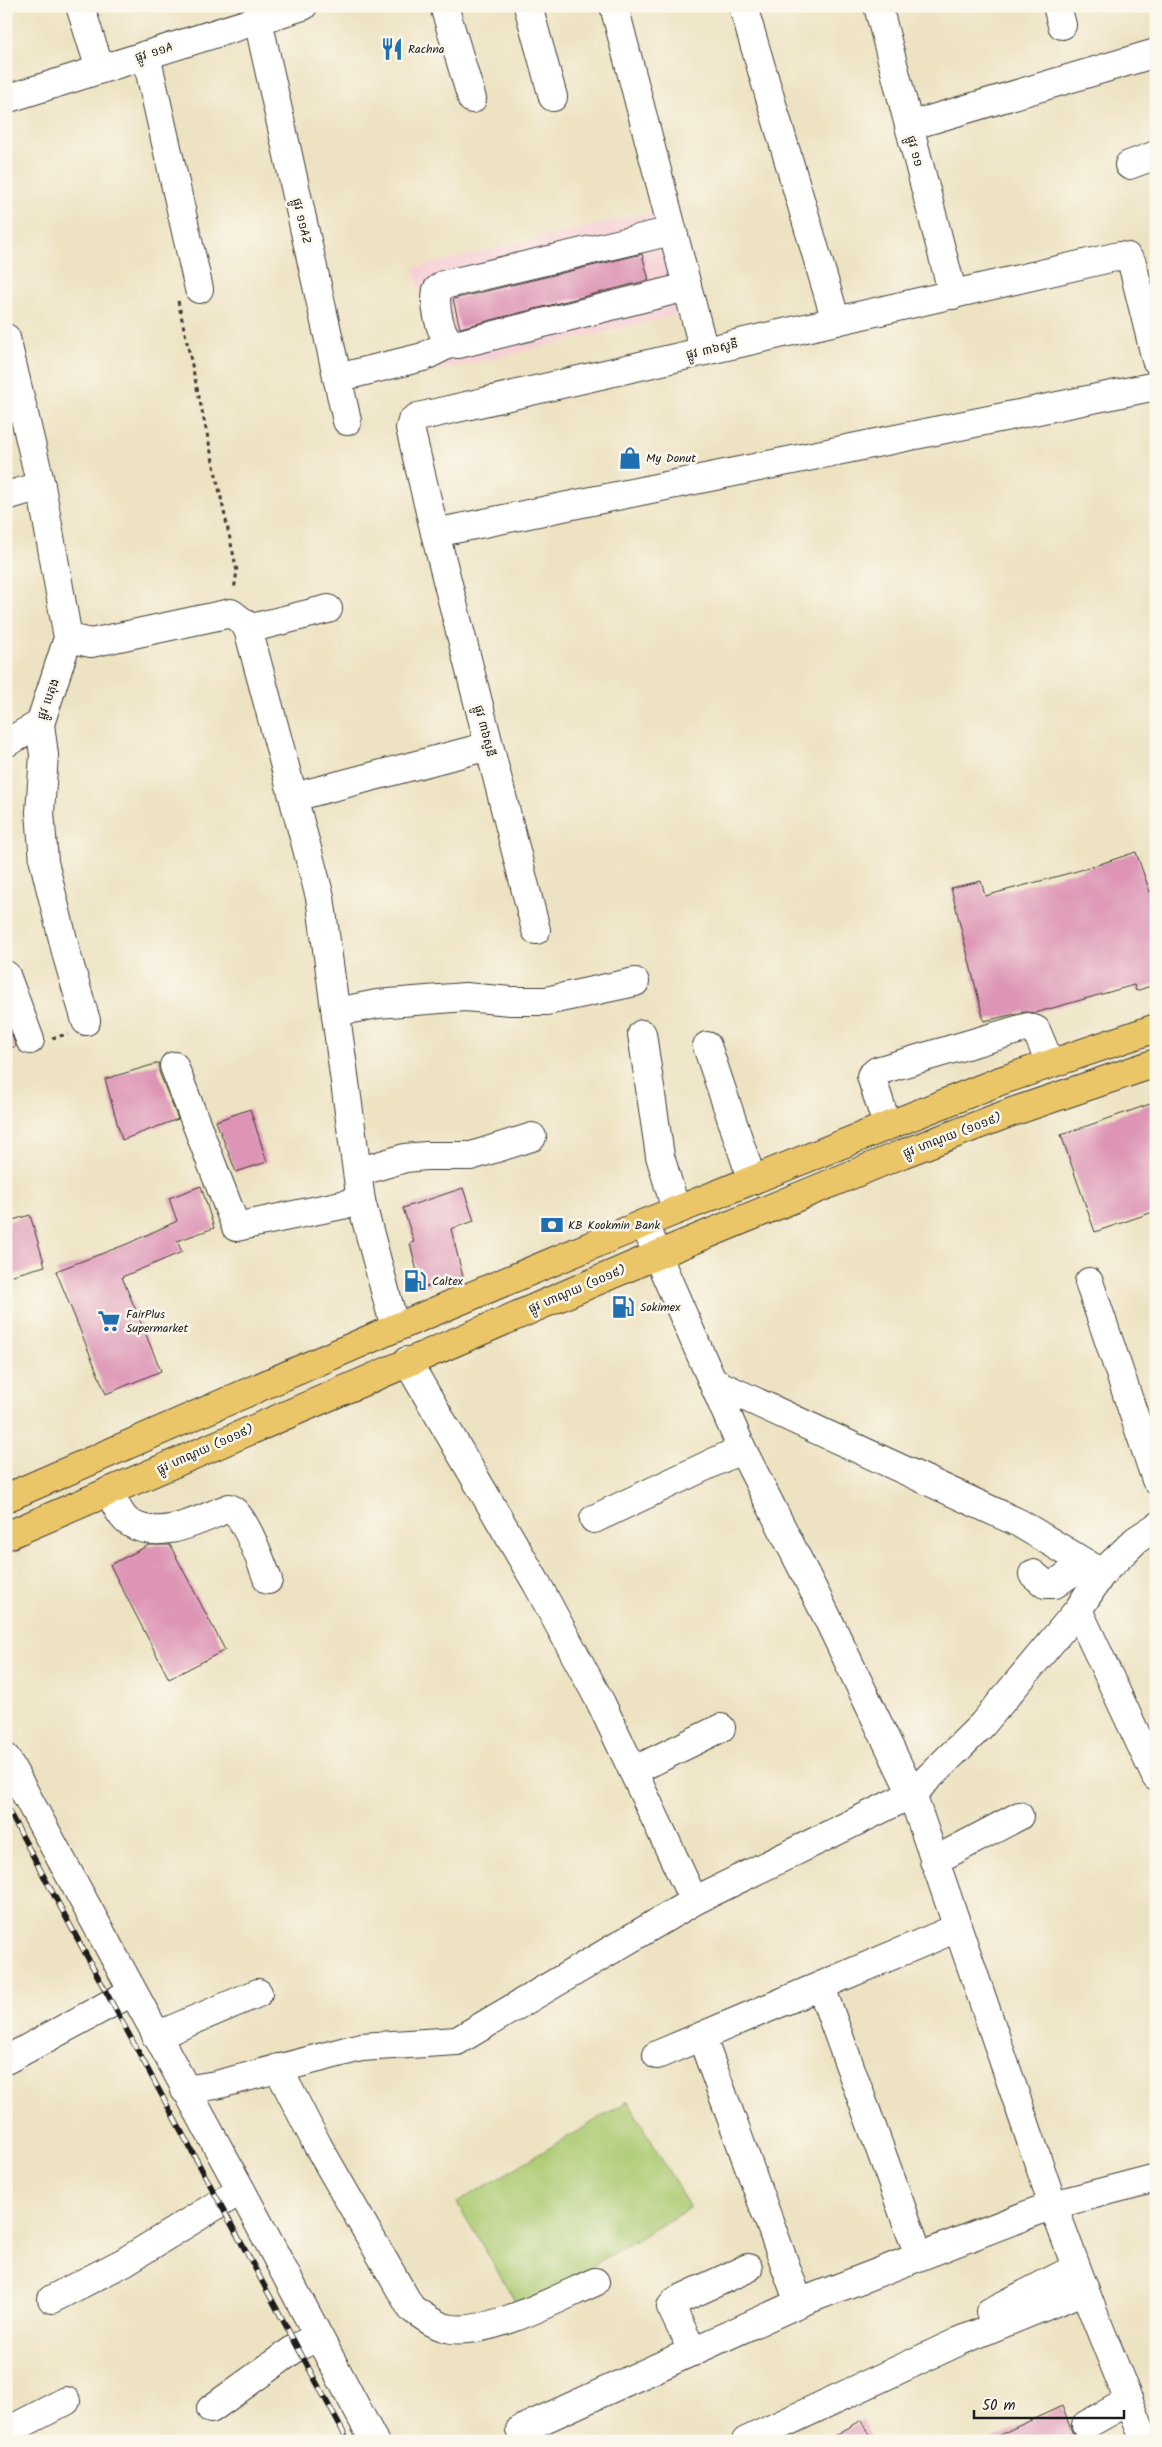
<svg xmlns="http://www.w3.org/2000/svg" width="1162" height="2447" viewBox="0 0 1162 2447" font-family="Kalam,'Noto Sans Khmer',sans-serif">
<rect width="100%" height="100%" fill="#fbf7ec"/>
<filter id="ink" filterUnits="userSpaceOnUse"><feTurbulence type="fractalNoise" baseFrequency=".02" numOctaves="2"/><feDisplacementMap in="SourceGraphic" scale="10" xChannelSelector="R" yChannelSelector="G"/><feConvolveMatrix kernelMatrix="1 2 1 2 8 2 1 2 1" color-interpolation-filters="sRGB"/></filter>
<filter id="wash" filterUnits="userSpaceOnUse"><feTurbulence type="fractalNoise" baseFrequency=".0096" numOctaves="4" result="noise"/><feDisplacementMap in="SourceGraphic" scale="20" xChannelSelector="R" yChannelSelector="G"/><feGaussianBlur stdDeviation="1.12" result="paint"/><feColorMatrix in="noise" values="0 0 0 0 0 0 0 0 0 0 0 0 0 0 0 0 0 1.4 0 .05"/><feComposite in="paint" operator="in"/></filter>
<g filter="url(#wash)">
<rect width="100%" height="100%" fill="#ede2c1"/>
<path fill="#f6cfd6" d="M663 209 688 312 439 371 414 268Z"/>
<path fill="#abca71" stroke="#647346" d="M628 2101 690 2208 520 2309 457 2203Z"/>
<g id="blocks">
<g fill="#dd94b5">
<path d="M642 254 649 280 460 328 453 299Z"/>
<path d="M1136 852 1150 892 1156 890V984L1136 991 1134 985 1035 1013 1024 1012 984 1021 951 888 981 881 985 896 1088 868Z"/>
<path d="M6 1021 16 1046 6 1050Z"/>
<path d="M159 1063V1072L178 1119 122 1140 105 1079Z"/>
<path d="M1156 1102V1211L1095 1232 1061 1135Z"/>
<path d="M250 1109 267 1162 236 1172 216 1121Z"/>
<path d="M201 1186 214 1228 177 1241 182 1252 122 1277 161 1371 106 1394 56 1271 127 1244 177 1221 169 1198Z"/>
<path d="M463 1188 474 1221 451 1229 463 1277 421 1288 410 1243 414 1242 403 1208Z"/>
<path d="M30 1215 45 1266 6 1277V1222Z"/>
<path d="M149 1545H170L225 1650 169 1679 110 1565Z"/>
<path d="M1062 2406 1072 2432 1078 2441H986Z"/>
<path d="M862 2420 873 2441H825Z"/>
</g>
</g>
</g>
<g filter="url(#ink)">
<use href="#blocks" fill-opacity="0" stroke="#3b3a35" stroke-width="1"/>
<g fill="none" stroke-linecap="round" stroke-linejoin="round">
<defs>
<g id="minor">
<path d="M80 6 100 69"/>
<path d="M444 6 472 99"/>
<path d="M528 6 553 97"/>
<path d="M614 6 704 351"/>
<path d="M743 6 836 321"/>
<path d="M878 6 953 295"/>
<path d="M1057 6 1062 25"/>
<path d="M258 20 347 421"/>
<path d="M146 55 199 289"/>
<path d="M6 99 303 6"/>
<path d="M909 126 1156 53"/>
<path d="M1129 165 1156 155"/>
<path d="M6 338 41 486 68 638 40 724 6 743"/>
<path d="M451 343C439 333 434 305 437 290L443 285 672 231"/>
<path d="M337 378 423 357 451 343 459 344 687 287"/>
<path d="M6 496 41 486"/>
<path d="M435 533 1156 386"/>
<path d="M248 629 328 609"/>
<path d="M68 638 91 643 231 613 243 622 248 629 320 897 361 1201 395 1328"/>
<path d="M40 724 44 755 40 812 44 862 67 956 86 1021"/>
<path d="M294 797 489 746"/>
<path d="M536 930 435 533 410 428 412 421 418 417 1119 256 1127 257 1132 263 1156 360"/>
<path d="M6 975 30 1040"/>
<path d="M337 1012 377 1004 465 997 511 1001H546L635 982"/>
<path d="M642 1034 660 1156 676 1210"/>
<path d="M707 1046 752 1180"/>
<path d="M174 1066 236 1227 361 1201"/>
<path d="M887 1125 871 1076 877 1071 1028 1027 1036 1030 1050 1063"/>
<path d="M358 1172 405 1158 426 1156H471L532 1137"/>
<path d="M645 1223 657 1255 742 1449 826 1615 912 1794 1053 2205 1093 2312 1145 2441"/>
<path d="M1089 1282 1156 1480"/>
<path d="M407 1361 537 1584 601 1703 694 1901"/>
<path d="M713 1382 1019 1523 1102 1573"/>
<path d="M109 1491C114 1501 120 1517 130 1523 161 1542 200 1519 229 1508 244 1512 262 1565 268 1580"/>
<path d="M594 1519 742 1449"/>
<path d="M1033 1574 1045 1584H1055L1085 1563"/>
<path d="M1078 1610 1156 1777"/>
<path d="M6 1758 241 2190 374 2441"/>
<path d="M633 1771 721 1728"/>
<path d="M934 1861 1019 1816"/>
<path d="M821 1987 919 2256"/>
<path d="M156 2036 258 1993"/>
<path d="M702 2038 799 2303"/>
<path d="M657 2055 957 1928"/>
<path d="M6 2060 132 1992"/>
<path d="M278 2068 318 2146 411 2308C424 2317 437 2327 452 2329 492 2334 558 2298 595 2282"/>
<path d="M185 2090 216 2085 361 2047 457 2041 694 1901 912 1794 982 1725 1078 1610 1102 1573 1136 1540 1156 1527"/>
<path d="M52 2299 124 2262 241 2190"/>
<path d="M990 2312 1076 2268"/>
<path d="M693 2352 671 2307 676 2301 748 2268"/>
<path d="M211 2409 297 2347 318 2337"/>
<path d="M1086 2425 1129 2401"/>
<path d="M520 2430 799 2303 1053 2205 1156 2178"/>
<path d="M6 2432 66 2401"/>
<path d="M746 2441 960 2341 1085 2290"/>
</g>
<g id="major">
<path d="M6 1498 395 1328 645 1223 1000 1081 1156 1028"/>
<path d="M6 1536 657 1255 902 1154 1012 1112 1156 1063"/>
</g>
</defs>
<use href="#minor" stroke="#3b3a35" stroke-width="30"/>
<use href="#major" stroke="#3b3a35" stroke-width="30"/>
<g stroke="#3b3a35" stroke-width="3" stroke-dasharray="4 4" stroke-linecap="butt">
<path d="M178 301 237 571 234 590"/>
<path d="M52 1038 68 1034"/>
</g>
<use href="#minor" stroke="#fff" stroke-width="28"/>
<use href="#major" stroke="#ebc669" stroke-width="28"/>
<defs>
<path id="rail" d="M6 1806 348 2441"/>
</defs>
<use href="#rail" stroke="#1c1c1c" stroke-width="5.5"/>
<use href="#rail" stroke="#fbf7ec" stroke-width="4" stroke-dasharray="11" stroke-linecap="butt"/>
</g>
</g>
<defs>
<symbol id="restaurant-bare" viewBox="-9 -9 18 18"><path d="M-5-6h1v4h1v-4h1v4h1v-4h1v5L-1.5 .5V6h-2V.5L-5-1ZM5-6V6H3V1.5H1.5Q1.5-4 5-6Z" fill="#1f6fb2" stroke="#fbf7ec" stroke-width="2.5" paint-order="stroke"/></symbol>
<symbol id="shop-bare" viewBox="-9 -9 18 18"><path d="M-5-2.5h2.3a2.7 3.5 0 0 1 5.4 0H5L5.5 6h-11ZM-1.5-2.5h3a1.5 2.3 0 0 0-3 0Z" fill="#1f6fb2" stroke="#fbf7ec" stroke-width="2.5" paint-order="stroke"/></symbol>
<symbol id="bank-bare" viewBox="-9 -9 18 18"><path d="M-6-4H6V4H-6ZM0-2.3a2.3 2.3 0 1 0 0 4.6a2.3 2.3 0 1 0 0-4.6Z" fill="#1f6fb2" stroke="#fbf7ec" stroke-width="2.5" paint-order="stroke"/></symbol>
<symbol id="fuel-bare" viewBox="-9 -9 18 18"><path d="M-5.5-6h7V0h2V4h1.3V-2.5L3-4.5l.8-.8L6-3V5H2.5V1h-1V6h-7ZM-4.2-4.7v3.2H.2V-4.7Z" fill="#1f6fb2" stroke="#fbf7ec" stroke-width="2.5" paint-order="stroke"/></symbol>
<symbol id="supermarket-bare" viewBox="-9 -9 18 18"><path d="M-6-5.5h2.5l.6 2H6L4.5 2H-2.5L-4.4-4H-6ZM-1.5 3.2a1.3 1.3 0 1 0 .1 0ZM3 3.2a1.3 1.3 0 1 0 .1 0Z" fill="#1f6fb2" stroke="#fbf7ec" stroke-width="2.5" paint-order="stroke"/></symbol>
</defs>
<g fill-rule="evenodd">
<use href="#restaurant-bare" x="376" y="33" width="32" height="32"/>
<use href="#shop-bare" x="614" y="442" width="32" height="32"/>
<use href="#bank-bare" x="536" y="1209" width="32" height="32"/>
<use href="#fuel-bare" x="399" y="1265" width="32" height="32"/>
<use href="#fuel-bare" x="607" y="1291" width="32" height="32"/>
<use href="#supermarket-bare" x="93" y="1305" width="32" height="32"/>
</g>
<g text-anchor="middle" stroke-width="5" stroke-linejoin="round" paint-order="stroke">
<g font-size="12" fill="#1c1c1c" stroke="#fbf7ec" text-anchor="start">
<text x="408" y="53">Rachna</text>
<text x="646" y="462">My Donut</text>
<text x="568" y="1229">KB Kookmin Bank</text>
<text x="432" y="1285">Caltex</text>
<text x="640" y="1311">Sokimex</text>
<text x="126" y="1318">FairPlus<tspan x="126" dy="14">Supermarket</tspan></text>
</g>
<g font-size="12" fill="#1c1c1c" stroke="#fbf7ec">
<text transform="translate(154 52) rotate(-17)" y="4">ផ្លូវ ១១A</text>
<text transform="translate(915 151) rotate(75)" y="4">ផ្លូវ ១១</text>
<text transform="translate(302 221) rotate(77)" y="4">ផ្លូវ ១១AZ</text>
<text transform="translate(712 349) rotate(-13)" y="4">ផ្លូវ ៣៦សូនី</text>
<text transform="translate(48 699) rotate(-70)" y="4">ផ្លូវ បេតុង</text>
<text transform="translate(485 731) rotate(76)" y="4">ផ្លូវ ៣៦សូនី</text>
<text transform="translate(952 1135) rotate(-21)" y="4">ផ្លូវ ហាណូយ (១០១៩)</text>
<text transform="translate(577 1289) rotate(-23)" y="4">ផ្លូវ ហាណូយ (១០១៩)</text>
<text transform="translate(205 1449) rotate(-24)" y="4">ផ្លូវ ហាណូយ (១០១៩)</text>
</g>
</g>
<rect width="1162" height="2447" fill="none" stroke="#fbf7ec" stroke-width="25"/>
<path d="M974 2410v8h150v-8" fill="none" stroke="#1c1c1c" stroke-width="2.5"/>
<text x="982" y="2410" font-size="15" fill="#1c1c1c" stroke="#fbf7ec" stroke-width="4" paint-order="stroke">50 m</text>
</svg>
